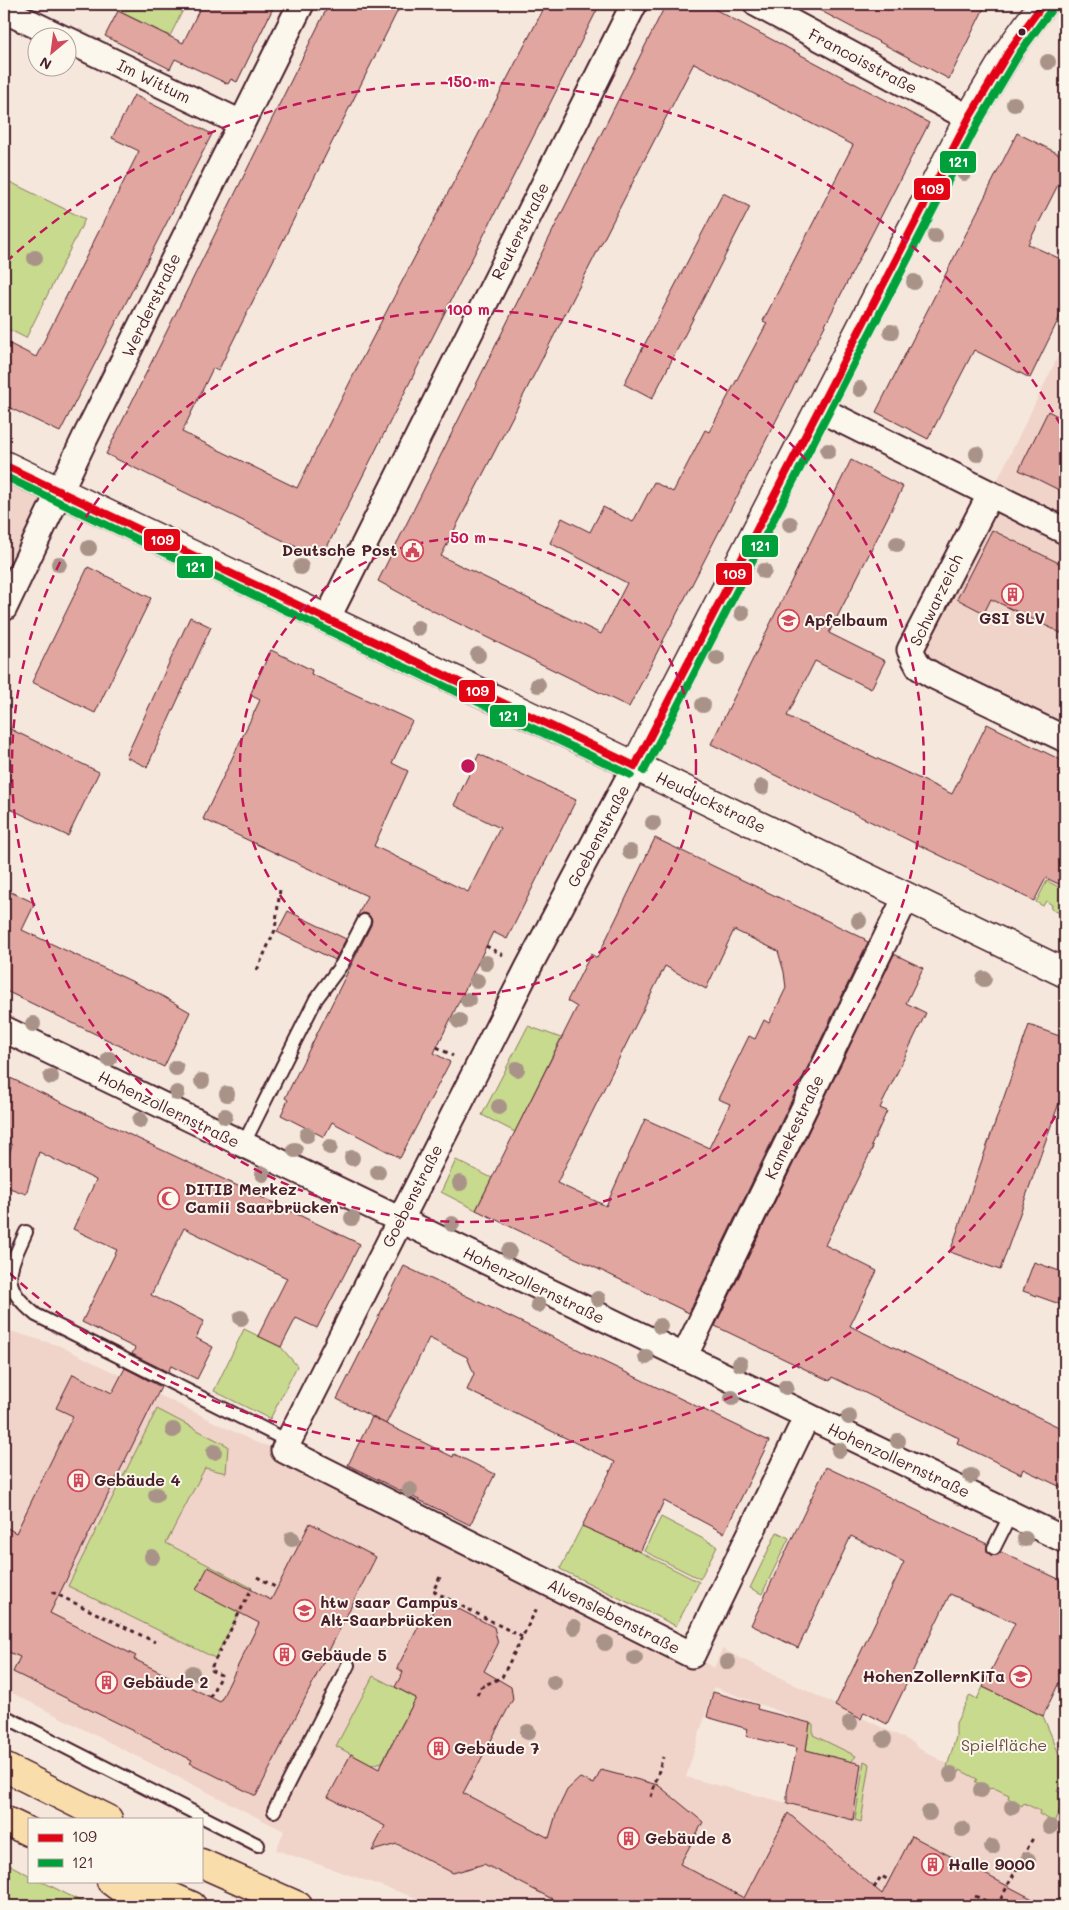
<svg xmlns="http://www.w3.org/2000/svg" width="1069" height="1910" viewBox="0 0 1069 1910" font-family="Mali,sans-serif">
<rect width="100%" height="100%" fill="#f6e7dd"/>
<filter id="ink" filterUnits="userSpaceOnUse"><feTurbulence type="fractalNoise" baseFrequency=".02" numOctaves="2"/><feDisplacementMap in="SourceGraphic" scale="10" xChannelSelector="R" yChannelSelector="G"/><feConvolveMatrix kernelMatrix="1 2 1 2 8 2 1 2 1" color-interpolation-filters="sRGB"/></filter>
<g filter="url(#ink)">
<g fill="#f0d4ca" fill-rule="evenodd">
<path d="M1065 342V739L919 667 918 632 990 495Z"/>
<path d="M4 465 59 491 4 608Z"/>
<path d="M4 1329 60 1346 257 1443 284 1450 692 1655 714 1668 722 1649 916 1744 915 1746 948 1764 947 1766 959 1773 960 1770 968 1774 977 1779 976 1782 990 1789 992 1786 1000 1791 1009 1795 1008 1798 1023 1806 1024 1803 1040 1811 1039 1813 1054 1822 1063 1804 1065 1805V1906H440L276 1850 284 1831 4 1689ZM714 1687 810 1723 806 1750 861 1764 853 1820 686 1777Z"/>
</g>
<g fill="#c8da8e" stroke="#897c5c">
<path d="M104 4H186L170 36Z"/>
<path d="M4 179 85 219 26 338 4 327Z"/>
<path d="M1047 881 1065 890V911L1064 915 1051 909 1052 905 1046 901 1043 906 1036 902Z"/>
<path d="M528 1026 561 1038 515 1132 482 1115Z"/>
<path d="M456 1160 492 1178 476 1210 441 1192Z"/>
<path d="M244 1329 281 1347 297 1366 270 1419 214 1391Z"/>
<path d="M157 1409 228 1446 226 1473 205 1468 166 1543 252 1588 215 1658 68 1586Z"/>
<path d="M661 1517 717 1546 700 1579 644 1551Z"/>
<path d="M582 1526 640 1552 699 1582 676 1626 560 1569Z"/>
<path d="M777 1532 789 1538 762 1594 750 1588Z"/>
<path d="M373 1676 416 1698 382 1762 371 1765 336 1746Z"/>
<path d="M983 1687 1043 1716 1065 1768V1777L1057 1791 1065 1796V1799L1054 1822 1039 1814 1040 1811 1024 1803 1022 1806 1008 1798 1009 1795 992 1787 990 1789 975 1782 977 1779 960 1770 959 1773 947 1767 956 1737V1723L970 1695 977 1699Z"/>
<path d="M810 1723 813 1724V1735L856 1756 851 1762 806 1750Z"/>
<path d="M864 1761 870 1764 861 1822 855 1820Z"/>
<path d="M4 1862 29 1875V1881H41L90 1906H4Z"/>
</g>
<g fill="#e1a69f" stroke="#4a1f2b" fill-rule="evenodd">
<path d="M202 4H275L237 82 231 79 228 84 175 59 170 69 105 36 118 11 183 43Z"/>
<path d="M329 4H401L218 371 213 368 182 432 297 488 354 374 546 4H600L325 551 313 555 106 454Z"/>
<path d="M666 4H705L929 123 629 707 433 611 378 581ZM694 63 853 145 763 321 767 323 709 432 705 430 673 492 654 482 633 522 603 507 590 532 562 518 550 543 627 583 601 634 441 556Z"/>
<path d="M808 4H986L949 79Z"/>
<path d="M134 95 212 134 60 432 4 405V341L36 357 139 151 112 138Z"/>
<path d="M1017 133 1065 157V171L1028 244 1065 261V306L1030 378 974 350 928 439 876 412Z"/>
<path d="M723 193 750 207 652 399 624 384Z"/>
<path d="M1048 411 1065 420V493L1019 470Z"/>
<path d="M851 460 903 487 829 633 885 661 871 689 815 661 787 716 952 794 987 724 1065 762V887L1046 878 1034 901 711 744Z"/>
<path d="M992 530 1065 566V635L991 599 984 613 957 599Z"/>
<path d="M88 567 151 598 95 713 32 682Z"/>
<path d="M190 617 211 627 147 767 126 757Z"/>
<path d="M271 650 312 670 311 674 412 721 392 763 408 771 374 846 468 892 500 828 454 805 479 754 576 800 507 939 493 932 434 1053 450 1062 400 1158 332 1122 324 1137 281 1115 288 1100 285 1098 371 925 372 920 368 914 363 913 357 917 367 896 203 819 260 700 250 695Z"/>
<path d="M4 726 99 772 68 836 4 806Z"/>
<path d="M655 838 865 939 864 940 868 942 689 1313 476 1210 577 1007 567 1001 591 954 597 958ZM734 930 778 951 784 972 786 988 769 1023 764 1020 755 1039 749 1036 718 1099 730 1104 709 1148 645 1119 606 1206 557 1183 665 966 706 989Z"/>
<path d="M4 889 35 903 22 930 157 993 190 1012 164 1067 4 990Z"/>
<path d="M288 911 346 939 335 960 277 932Z"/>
<path d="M894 954 923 968 906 1003 926 1013 880 1108 887 1111 871 1146 873 1147 825 1245 877 1271 850 1326 1065 1430V1489L1023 1469 1021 1474 957 1443 959 1438 927 1423 832 1377 830 1381 715 1326Z"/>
<path d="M1029 1025 1065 1038V1086L1000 1270 950 1252Z"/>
<path d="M4 1075 360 1244 317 1328 296 1318 281 1347 258 1336 287 1278 184 1228 151 1295 204 1321 196 1338 213 1347 197 1379 171 1366 168 1372 132 1354 135 1348 82 1322 117 1250 73 1229 96 1180 39 1152 26 1194 4 1186V1168L12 1145 4 1141Z"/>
<path d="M1034 1262 1065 1273V1306L1023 1291Z"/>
<path d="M404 1266 769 1441 724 1533 664 1501 640 1552 582 1526 615 1462 467 1390 474 1374 467 1357 429 1338 386 1424 337 1399Z"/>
<path d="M125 1368 161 1387 50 1613 136 1656 134 1659 220 1702 259 1623 196 1590 208 1567 271 1600 310 1523 376 1557 256 1796 190 1763 192 1760 13 1672 20 1657 4 1650V1526L16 1533 73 1416 56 1408 73 1374 112 1393Z"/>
<path d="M372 1417 453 1457 454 1454 495 1474 470 1525 348 1465Z"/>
<path d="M826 1467 987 1544V1552L991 1555H998L1001 1552 1065 1582V1670L1043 1716 983 1687 1015 1623 950 1594 887 1724 864 1712 861 1719 835 1706 904 1562 851 1536 798 1648 751 1625Z"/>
<path d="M439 1599 494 1627 498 1644 484 1671 511 1687 513 1699 463 1793 549 1838 557 1811 567 1790 580 1778 594 1784 601 1770 658 1785 703 1822 680 1864 744 1898 788 1813 882 1894 912 1836 1046 1906H566L484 1864 453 1873 397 1844 372 1851 385 1826 328 1797 351 1754 379 1769 416 1698 395 1687 403 1672 397 1668 426 1612 431 1615Z"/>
<path d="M713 1692 758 1705 757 1709 810 1723 806 1750 861 1764 853 1820 787 1803V1792L797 1748 746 1736 748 1729 707 1717Z"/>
</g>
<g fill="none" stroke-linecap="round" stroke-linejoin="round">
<defs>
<g id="service">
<path d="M243 1145 316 999 342 964 364 921"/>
<path d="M26 1232C7 1273 0 1285 36 1315L288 1441"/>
<path d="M994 1548 1011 1514"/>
<path d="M4 1716 258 1845"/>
<path d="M274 1811 348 1665"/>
</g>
<g id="minor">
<path d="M757 4 969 118"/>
<path d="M4 10 62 38"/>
<path d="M68 40 241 123"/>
<path d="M819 409 1065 531"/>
<path d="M990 495 910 650 919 667 934 676 1065 739"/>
<path d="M4 608 85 438 301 4"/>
<path d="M327 619 634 4"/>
<path d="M635 766 528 968 284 1450 692 1655 807 1416"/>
<path d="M4 1029 1065 1540"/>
<path d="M684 1357 906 897"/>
</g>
<g id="tertiary">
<path d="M4 465 635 766 1065 973"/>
<path d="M635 766 969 118 1011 48 1043 4"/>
</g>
<g id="motorway">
<path d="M4 1767 108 1819"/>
<path d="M4 1820 29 1832"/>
<path d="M201 1863 298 1906"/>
<path d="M111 1881 145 1906"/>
<path d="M136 1881 192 1906"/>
</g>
</defs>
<use href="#service" stroke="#4a1f2b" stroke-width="16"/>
<use href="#minor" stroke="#4a1f2b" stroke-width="29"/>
<use href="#tertiary" stroke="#4a1f2b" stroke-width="31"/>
<use href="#motorway" stroke="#4a1f2b" stroke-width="31"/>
<g stroke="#4a1f2b" stroke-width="3" stroke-dasharray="4 4" stroke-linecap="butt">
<path d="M486 946 503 955"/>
<path d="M257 970 275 930 280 889"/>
<path d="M437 1047 453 1056"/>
<path d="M257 1577 277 1588"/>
<path d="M440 1577 433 1591 522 1637"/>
<path d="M52 1592 155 1642"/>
<path d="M477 1695 481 1687 502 1677 537 1608"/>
<path d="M210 1697 221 1675 210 1670 252 1588"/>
<path d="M651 1797 663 1757"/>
<path d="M874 1888 881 1876 887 1879 888 1876"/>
<path d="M975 1896 996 1906"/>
<path d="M997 1906 1033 1838"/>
</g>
<use href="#service" stroke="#fbf7ec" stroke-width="12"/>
<use href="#minor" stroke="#fbf7ec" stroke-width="25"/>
<use href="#tertiary" stroke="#fbf7ec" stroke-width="28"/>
<use href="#motorway" stroke="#f9deab" stroke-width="28"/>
<defs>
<g id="bus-1">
<path d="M4 465 635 766"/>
<path d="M635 766 969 118 1011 48 1043 4"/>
</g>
<g id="bus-2">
<path d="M4 476 631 775"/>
<path d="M644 771 978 123 1019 54 1051 10"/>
</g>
</defs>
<use href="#bus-1" stroke="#fbf7ec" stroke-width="11"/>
<use href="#bus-2" stroke="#fbf7ec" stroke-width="11"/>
<use href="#bus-1" stroke="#e30513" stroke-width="8"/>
<use href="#bus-2" stroke="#00a13a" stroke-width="8"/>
</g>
<g fill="#a99389">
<circle cx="1048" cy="62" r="8"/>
<circle cx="1014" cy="104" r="8"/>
<circle cx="964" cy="173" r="8"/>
<circle cx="935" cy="236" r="8"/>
<circle cx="35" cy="258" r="8"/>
<circle cx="914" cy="282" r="8"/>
<circle cx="891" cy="332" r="8"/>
<circle cx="860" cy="389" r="8"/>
<circle cx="828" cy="451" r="8"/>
<circle cx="977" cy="454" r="8"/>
<circle cx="790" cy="524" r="8"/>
<circle cx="897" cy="544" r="8"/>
<circle cx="89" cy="548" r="8"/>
<circle cx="59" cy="564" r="8"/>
<circle cx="301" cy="567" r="8"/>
<circle cx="764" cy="571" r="8"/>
<circle cx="742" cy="613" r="8"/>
<circle cx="418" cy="628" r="8"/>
<circle cx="478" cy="655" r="8"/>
<circle cx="717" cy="658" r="8"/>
<circle cx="538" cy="685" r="8"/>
<circle cx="703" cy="705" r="8"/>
<circle cx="762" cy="787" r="8"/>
<circle cx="653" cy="823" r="8"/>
<circle cx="630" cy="852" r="8"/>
<circle cx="859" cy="921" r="8"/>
<circle cx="486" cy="963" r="8"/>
<circle cx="984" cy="979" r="8"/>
<circle cx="477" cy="981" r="8"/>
<circle cx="468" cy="1000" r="8"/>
<circle cx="459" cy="1021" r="8"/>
<circle cx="33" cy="1024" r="8"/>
<circle cx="109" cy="1059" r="8"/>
<circle cx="176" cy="1068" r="8"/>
<circle cx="517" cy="1069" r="8"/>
<circle cx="51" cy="1077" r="8"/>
<circle cx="202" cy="1081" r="8"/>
<circle cx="177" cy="1093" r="8"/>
<circle cx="227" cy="1094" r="8"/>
<circle cx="499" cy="1107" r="8"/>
<circle cx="225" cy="1116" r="8"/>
<circle cx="140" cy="1120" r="8"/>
<circle cx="307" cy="1135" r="8"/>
<circle cx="330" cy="1147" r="8"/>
<circle cx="295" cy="1150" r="8"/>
<circle cx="352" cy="1158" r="8"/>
<circle cx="378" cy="1172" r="8"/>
<circle cx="263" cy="1174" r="8"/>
<circle cx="460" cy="1183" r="8"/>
<circle cx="352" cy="1218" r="8"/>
<circle cx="452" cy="1224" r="8"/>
<circle cx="509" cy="1251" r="8"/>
<circle cx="598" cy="1299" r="8"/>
<circle cx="538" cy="1305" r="8"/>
<circle cx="241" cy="1318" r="8"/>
<circle cx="660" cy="1326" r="8"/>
<circle cx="646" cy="1357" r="8"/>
<circle cx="740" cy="1364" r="8"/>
<circle cx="786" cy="1387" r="8"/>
<circle cx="732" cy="1398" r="8"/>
<circle cx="849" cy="1417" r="8"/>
<circle cx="173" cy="1430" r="8"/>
<circle cx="898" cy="1441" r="8"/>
<circle cx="839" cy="1450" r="8"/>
<circle cx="214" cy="1452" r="8"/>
<circle cx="971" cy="1476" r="8"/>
<circle cx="410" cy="1490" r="8"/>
<circle cx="156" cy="1495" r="8"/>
<circle cx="292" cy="1539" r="8"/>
<circle cx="1025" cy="1539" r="8"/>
<circle cx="152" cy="1557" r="8"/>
<circle cx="574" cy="1627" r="8"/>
<circle cx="605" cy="1643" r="8"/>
<circle cx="635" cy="1658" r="8"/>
<circle cx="728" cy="1662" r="8"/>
<circle cx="192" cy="1673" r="8"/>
<circle cx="554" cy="1682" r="8"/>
<circle cx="850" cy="1723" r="8"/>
<circle cx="528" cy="1732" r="8"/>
<circle cx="884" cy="1739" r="8"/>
<circle cx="951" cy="1774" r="8"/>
<circle cx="981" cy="1790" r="8"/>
<circle cx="1012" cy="1807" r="8"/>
<circle cx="929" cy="1813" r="8"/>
<circle cx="1050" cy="1827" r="8"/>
<circle cx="962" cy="1829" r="8"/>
<circle cx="992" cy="1847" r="8"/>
<circle cx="1028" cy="1860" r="8"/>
</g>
</g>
<g fill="none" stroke="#c2185b" stroke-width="2.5" stroke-dasharray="9 6">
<circle cx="468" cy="766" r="228"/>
<circle cx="468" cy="766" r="456"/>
<path d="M1063 1103A684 684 0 0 1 6 1270M6 262A684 684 0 0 1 1063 429"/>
</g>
<defs>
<symbol id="civic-ring" viewBox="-11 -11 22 22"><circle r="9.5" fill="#fbf7ec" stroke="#d1495b" stroke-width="1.5"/><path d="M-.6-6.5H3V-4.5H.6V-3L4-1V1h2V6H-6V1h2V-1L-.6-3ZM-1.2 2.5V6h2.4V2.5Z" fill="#d1495b"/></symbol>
<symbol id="building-ring" viewBox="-11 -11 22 22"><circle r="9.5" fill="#fbf7ec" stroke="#d1495b" stroke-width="1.5"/><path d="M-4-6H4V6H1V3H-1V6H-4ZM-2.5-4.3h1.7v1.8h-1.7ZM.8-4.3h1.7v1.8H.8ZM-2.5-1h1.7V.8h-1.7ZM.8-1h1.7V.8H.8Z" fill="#d1495b"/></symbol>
<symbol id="school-ring" viewBox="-11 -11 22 22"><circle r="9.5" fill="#fbf7ec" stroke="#d1495b" stroke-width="1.5"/><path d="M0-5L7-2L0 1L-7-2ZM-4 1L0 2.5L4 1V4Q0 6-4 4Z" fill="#d1495b"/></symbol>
<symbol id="mosque-ring" viewBox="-11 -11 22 22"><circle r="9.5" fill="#fbf7ec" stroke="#d1495b" stroke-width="1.5"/><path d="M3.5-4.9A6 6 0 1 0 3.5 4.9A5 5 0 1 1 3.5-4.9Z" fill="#d1495b"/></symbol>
<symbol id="university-ring" viewBox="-11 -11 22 22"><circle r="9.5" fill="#fbf7ec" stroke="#d1495b" stroke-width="1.5"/><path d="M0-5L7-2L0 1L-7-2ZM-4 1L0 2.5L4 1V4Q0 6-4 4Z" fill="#d1495b"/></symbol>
</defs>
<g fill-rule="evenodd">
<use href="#civic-ring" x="400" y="538" width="25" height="25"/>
<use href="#building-ring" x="1000" y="582" width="25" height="25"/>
<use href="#school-ring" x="776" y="608" width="25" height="25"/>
<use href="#mosque-ring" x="156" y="1186" width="25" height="25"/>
<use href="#building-ring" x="66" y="1468" width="25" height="25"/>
<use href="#university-ring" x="292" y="1598" width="25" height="25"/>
<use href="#building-ring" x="272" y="1642" width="25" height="25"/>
<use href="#school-ring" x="1008" y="1664" width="25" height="25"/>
<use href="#building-ring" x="94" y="1670" width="25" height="25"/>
<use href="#building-ring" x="426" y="1736" width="25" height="25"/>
<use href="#building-ring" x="616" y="1826" width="25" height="25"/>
<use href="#building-ring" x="920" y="1852" width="25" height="25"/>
</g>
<circle fill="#4a1f2b" stroke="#fbf7ec" stroke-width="2" cx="1022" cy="32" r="4.5"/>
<g text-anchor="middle" stroke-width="4" stroke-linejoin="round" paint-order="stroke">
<g font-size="16" fill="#4a1f2b" stroke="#fbf7ec">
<text transform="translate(863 61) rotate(28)" y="6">Francoisstraße</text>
<text transform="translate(154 81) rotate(26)" y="6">Im Wittum</text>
<text transform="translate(520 231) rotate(-63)" y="6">Reuterstraße</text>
<text transform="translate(151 305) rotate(-64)" y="6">Werderstraße</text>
<text transform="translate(936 600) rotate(-64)" y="6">Schwarzeich</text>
<text transform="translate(711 802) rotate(26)" y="6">Heuduckstraße</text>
<text transform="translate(598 836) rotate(-62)" y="6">Goebenstraße</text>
<text transform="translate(169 1109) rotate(26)" y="6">Hohenzollernstraße</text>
<text transform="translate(794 1127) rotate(-64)" y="6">Kamekestraße</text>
<text transform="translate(412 1196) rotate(-63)" y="6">Goebenstraße</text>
<text transform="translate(534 1285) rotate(26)" y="6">Hohenzollernstraße</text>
<text transform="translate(899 1460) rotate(25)" y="6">Hohenzollernstraße</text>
<text transform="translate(614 1616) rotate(27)" y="6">Alvenslebenstraße</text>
</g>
<g font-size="16" font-weight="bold" fill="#4a1f2b" stroke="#fbf7ec" text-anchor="start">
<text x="397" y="556" text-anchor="end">Deutsche Post</text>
<text x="1012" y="624" text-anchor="middle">GSI SLV</text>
<text x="804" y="626">Apfelbaum</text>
<text x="185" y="1195">DITIB Merkez<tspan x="185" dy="18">Camii Saarbrücken</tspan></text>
<text x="94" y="1486">Gebäude 4</text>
<text x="320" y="1608">htw saar Campus<tspan x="320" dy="18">Alt-Saarbrücken</tspan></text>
<text x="301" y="1661">Gebäude 5</text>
<text x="1005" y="1682" text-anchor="end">HohenZollernKiTa</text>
<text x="123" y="1688">Gebäude 2</text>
<text x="454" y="1754">Gebäude 7</text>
<text x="645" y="1844">Gebäude 8</text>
<text x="948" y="1870">Halle 9000</text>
</g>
<g font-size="16" fill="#6a4e44" stroke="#fbf7ec">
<text x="1004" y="1751">Spielfläche</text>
</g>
</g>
<circle cx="468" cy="766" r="8" fill="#c2185b" stroke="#fbf7ec" stroke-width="2.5"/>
<g font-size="15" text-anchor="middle" font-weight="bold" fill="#c2185b" stroke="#fbf7ec" stroke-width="4" stroke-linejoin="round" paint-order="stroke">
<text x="468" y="87">150 m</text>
<text x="468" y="315">100 m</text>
<text x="468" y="543">50 m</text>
</g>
<g stroke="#fbf7ec" stroke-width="2">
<rect x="939" y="150" width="38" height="24" rx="5" fill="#00a13a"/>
<rect x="913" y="177" width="38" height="24" rx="5" fill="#e30513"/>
<rect x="143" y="528" width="38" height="24" rx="5" fill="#e30513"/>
<rect x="741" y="534" width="38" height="24" rx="5" fill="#00a13a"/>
<rect x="176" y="555" width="38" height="24" rx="5" fill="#00a13a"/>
<rect x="715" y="562" width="38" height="24" rx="5" fill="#e30513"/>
<rect x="458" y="679" width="38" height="24" rx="5" fill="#e30513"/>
<rect x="489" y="704" width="38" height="24" rx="5" fill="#00a13a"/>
</g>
<g font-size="14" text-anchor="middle" font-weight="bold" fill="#fff">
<text x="958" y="167">121</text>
<text x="932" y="194">109</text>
<text x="162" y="545">109</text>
<text x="760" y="551">121</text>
<text x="195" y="572">121</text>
<text x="734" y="579">109</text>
<text x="477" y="696">109</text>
<text x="508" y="721">121</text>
</g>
<rect width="1069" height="1910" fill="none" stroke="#fbf7ec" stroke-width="20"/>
<rect x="10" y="10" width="1049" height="1890" fill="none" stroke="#4a1f2b" stroke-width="2" filter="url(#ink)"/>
<rect x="28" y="1818" width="175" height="65" fill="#fbf7ec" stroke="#b4a19f"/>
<rect x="38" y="1834" width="25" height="8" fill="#e30513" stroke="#b4a19f"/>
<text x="72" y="1842" font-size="15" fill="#4a1f2b">109</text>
<rect x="38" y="1859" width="25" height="8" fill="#00a13a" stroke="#b4a19f"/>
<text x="72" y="1868" font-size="15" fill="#4a1f2b">121</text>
<g transform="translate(52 52) rotate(209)"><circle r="24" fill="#fbf7ec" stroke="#b4a19f"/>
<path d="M0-4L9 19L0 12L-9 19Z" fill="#d1495b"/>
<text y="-8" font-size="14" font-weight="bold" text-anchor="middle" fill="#4a1f2b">N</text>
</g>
</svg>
